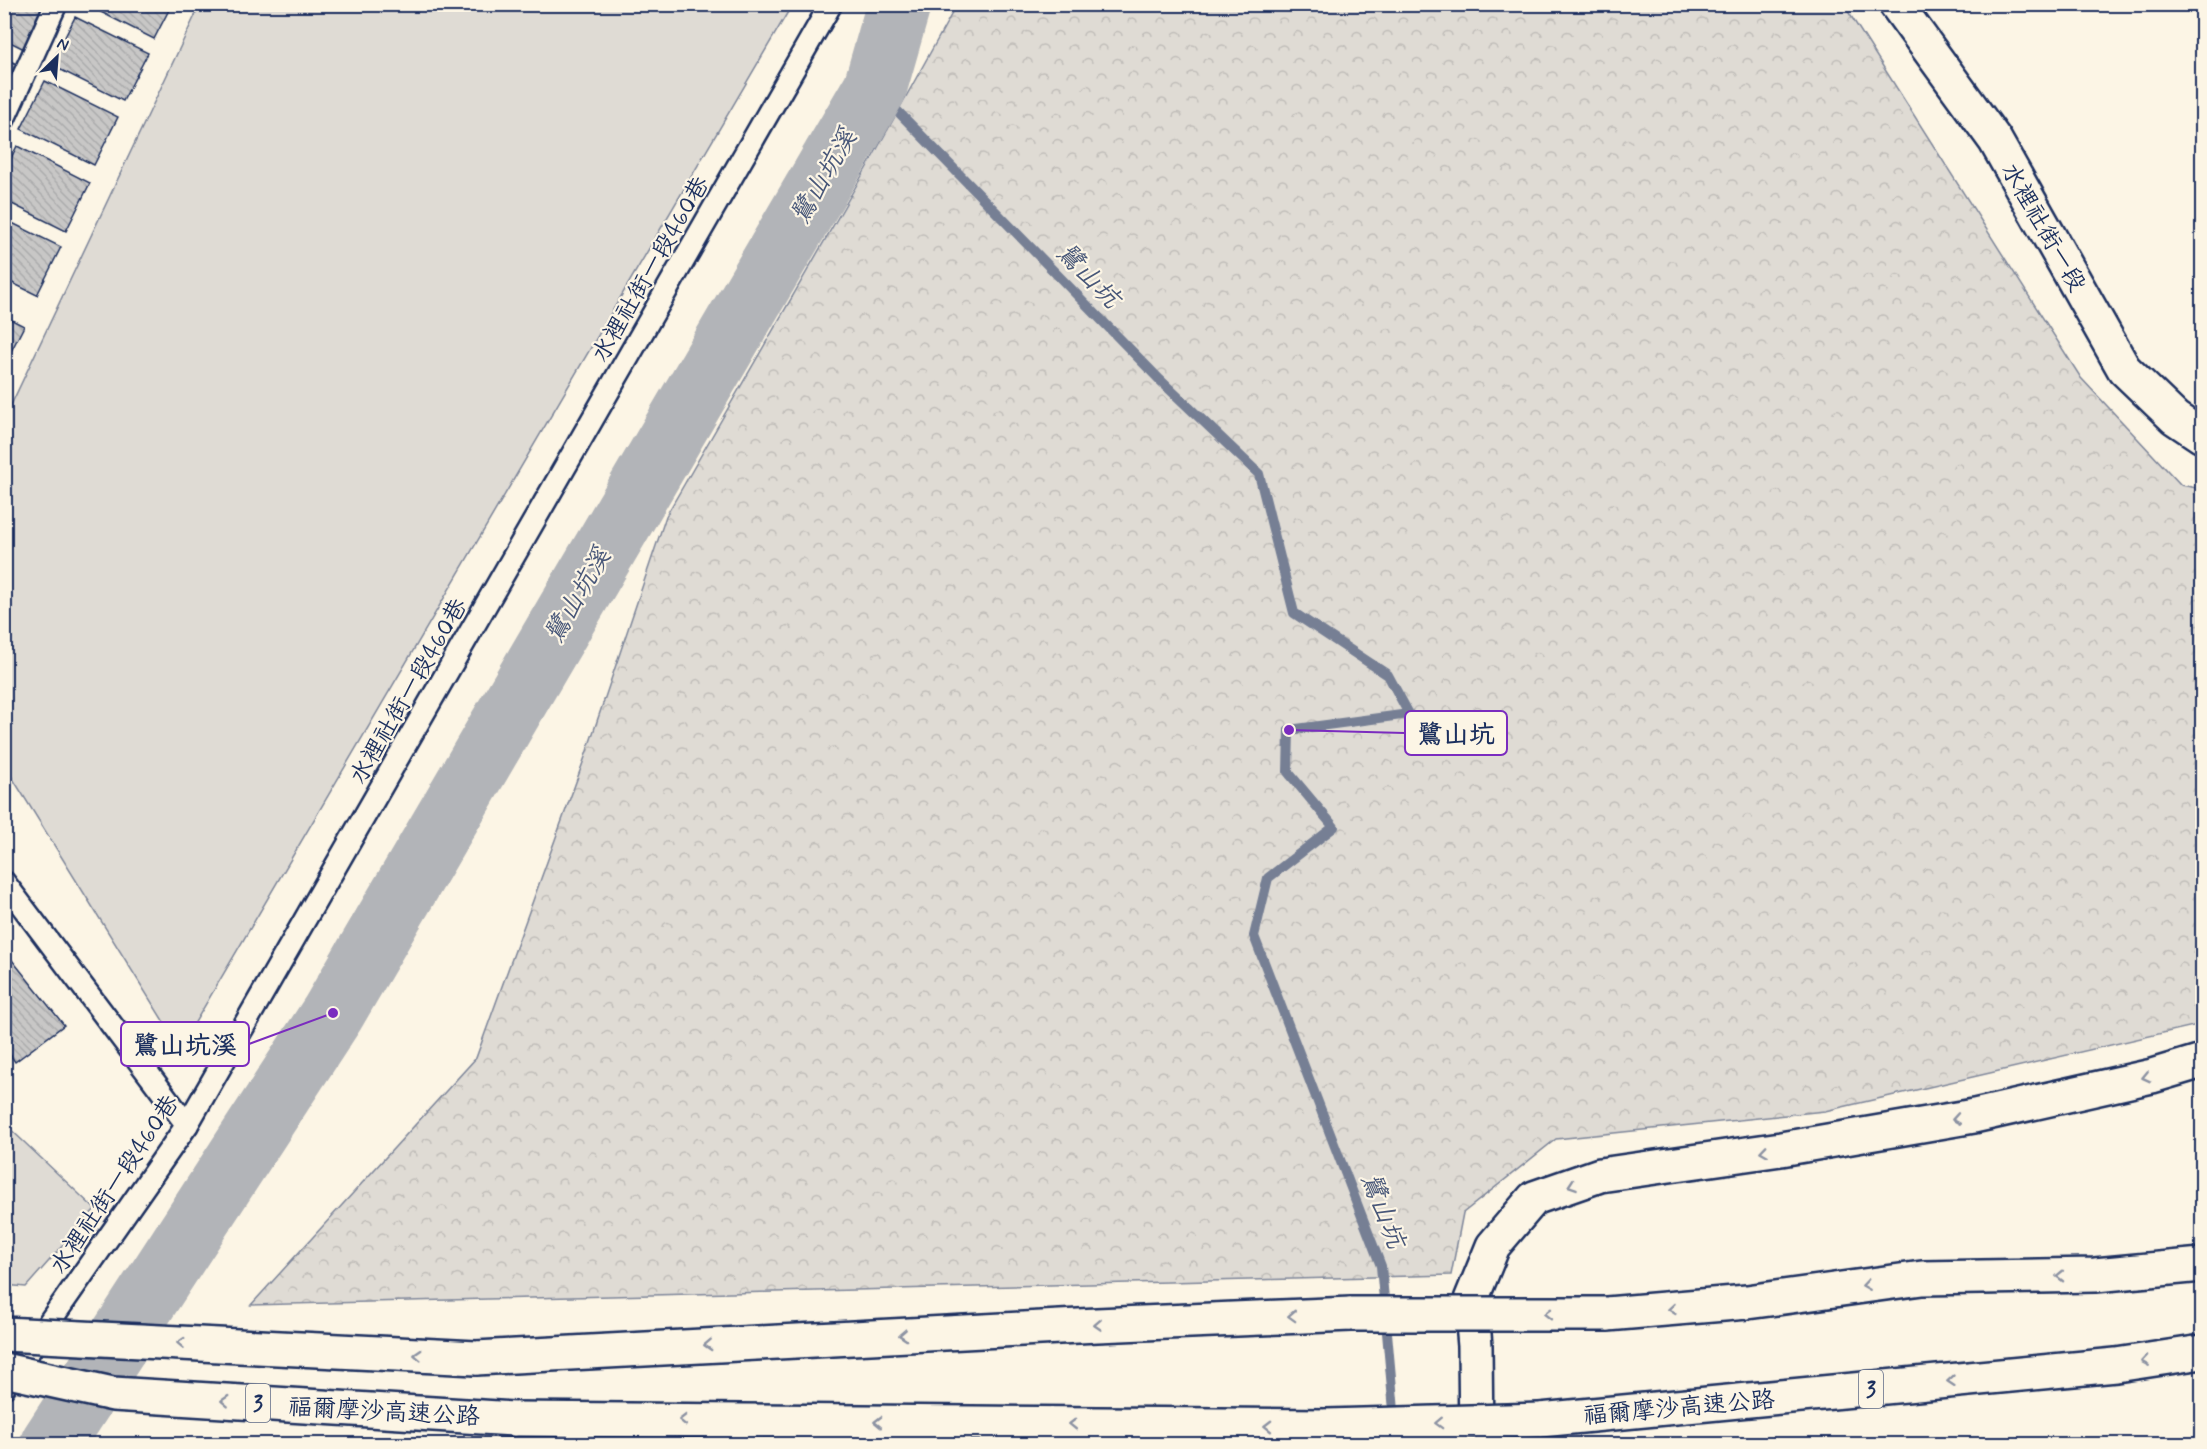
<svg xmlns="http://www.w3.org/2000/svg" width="2207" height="1449" viewBox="0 0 2207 1449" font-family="Mynerve,'LXGW WenKai TC',sans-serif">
<defs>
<pattern id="forest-crowns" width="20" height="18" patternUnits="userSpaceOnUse" patternTransform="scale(1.5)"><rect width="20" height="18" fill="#dfdbd4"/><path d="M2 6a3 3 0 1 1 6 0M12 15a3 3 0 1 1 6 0" fill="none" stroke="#bfbcb8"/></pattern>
<pattern id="building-back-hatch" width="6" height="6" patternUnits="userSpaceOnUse" patternTransform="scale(1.5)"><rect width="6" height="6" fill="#c8c7c6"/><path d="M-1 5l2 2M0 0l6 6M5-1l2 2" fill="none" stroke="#ababac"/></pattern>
</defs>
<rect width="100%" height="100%" fill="#fcf5e5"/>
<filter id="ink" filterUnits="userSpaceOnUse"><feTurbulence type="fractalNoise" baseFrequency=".0167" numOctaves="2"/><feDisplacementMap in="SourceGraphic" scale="12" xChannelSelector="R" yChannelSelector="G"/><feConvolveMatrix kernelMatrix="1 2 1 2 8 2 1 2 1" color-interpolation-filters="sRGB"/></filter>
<g filter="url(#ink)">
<g fill="#dfdbd4" stroke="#7d8599" stroke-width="1.5">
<path d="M200 5H792L180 1048 5 766 4 420Z"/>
<path d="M5 1124 95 1209 26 1287 5 1285Z"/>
</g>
<path fill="url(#forest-crowns)" stroke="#7d8599" stroke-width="1.5" d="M954 5H1844L2081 378 2181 485 2202 489V1024L1825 1111 1556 1139 1463 1213 1451 1275 251 1305 476 1058 585 757 666 516 871 160 951 15Z"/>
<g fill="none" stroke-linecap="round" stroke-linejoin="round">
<path stroke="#767f94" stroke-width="10" d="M875 88 1160 380 1259 474 1294 613 1388 675 1409 714 1289 730 1288 772 1334 827 1268 878 1254 936 1381 1266 1397 1444"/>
<path stroke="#b2b4b8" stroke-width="64" d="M52 1444 333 1013 875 88 899 4"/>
</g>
<g fill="url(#building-back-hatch)" stroke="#1b2f5e" stroke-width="1.5">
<path d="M4 4H54L30 52 4 39Z"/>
<path d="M85 4H172L154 39Z"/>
<path d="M75 17 148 53 123 101 51 65Z"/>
<path d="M4 58 25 68 4 109Z"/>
<path d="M45 81 118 117 94 165 21 129Z"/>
<path d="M17 146 90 183 66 231 4 200V172Z"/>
<path d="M4 219 61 247 37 295 4 279Z"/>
<path d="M4 316 24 326 4 365Z"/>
<path d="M4 950 64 1025 15 1062 4 1046Z"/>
</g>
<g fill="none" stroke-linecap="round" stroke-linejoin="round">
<defs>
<g id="lane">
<path d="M4 119 56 4"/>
<path d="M4 882 187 1125"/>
<path d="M4 1387 187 1125 831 4"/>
</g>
<g id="street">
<path d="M1896 4 1995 140 2124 369 2175 418 2202 436"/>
<path d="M1476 1444 1475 1346 1471 1300 1493 1246 1534 1198 1600 1175 1781 1149 1974 1116 2152 1076 2202 1061"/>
</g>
<g id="highway">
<path d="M1607 1314 1747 1302 1922 1278 2095 1275 2202 1265"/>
<path d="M476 1358 1097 1325 1351 1314"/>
<path d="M514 1419 1327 1426"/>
<path d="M1540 1420 2116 1365 2202 1352"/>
</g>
</defs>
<use href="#lane" stroke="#1b2f5e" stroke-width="26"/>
<use href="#street" stroke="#1b2f5e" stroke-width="38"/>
<use href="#highway" stroke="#1b2f5e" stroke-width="38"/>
<use href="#lane" stroke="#fcf5e5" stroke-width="21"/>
<use href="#street" stroke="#fcf5e5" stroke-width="33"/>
<use href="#highway" stroke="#fcf5e5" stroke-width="33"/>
<defs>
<g id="highway-bridge">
<path d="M1351 1314H1607"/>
<path d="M4 1334 476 1358"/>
<path d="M4 1370 113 1394 514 1419"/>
<path d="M1327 1426 1540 1420"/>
</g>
</defs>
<use href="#highway-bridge" stroke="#1b2f5e" stroke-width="38" stroke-linecap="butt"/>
<use href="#highway-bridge" stroke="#fcf5e5" stroke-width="33"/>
</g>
<defs><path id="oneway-chevron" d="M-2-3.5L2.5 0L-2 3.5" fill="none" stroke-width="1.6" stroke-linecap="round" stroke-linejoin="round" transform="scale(1.5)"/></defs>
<g stroke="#8c92a2">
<use href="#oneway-chevron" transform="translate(2146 1077) rotate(167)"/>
<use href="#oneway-chevron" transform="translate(1956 1119) rotate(170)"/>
<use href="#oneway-chevron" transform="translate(1764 1151) rotate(172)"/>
<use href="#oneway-chevron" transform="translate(1572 1185) rotate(161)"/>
<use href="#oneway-chevron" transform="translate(2060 1276) rotate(179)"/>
<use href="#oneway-chevron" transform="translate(1866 1285) rotate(172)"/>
<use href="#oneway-chevron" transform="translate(1672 1309) rotate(175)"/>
<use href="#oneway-chevron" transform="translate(1548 1314) rotate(-180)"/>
<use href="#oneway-chevron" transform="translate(1292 1316) rotate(178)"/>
<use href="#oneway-chevron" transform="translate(1098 1325) rotate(177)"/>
<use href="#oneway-chevron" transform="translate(903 1335) rotate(177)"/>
<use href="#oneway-chevron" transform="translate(181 1343) rotate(-177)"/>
<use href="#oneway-chevron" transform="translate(708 1345) rotate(177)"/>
<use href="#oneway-chevron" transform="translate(418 1355) rotate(-177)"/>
<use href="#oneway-chevron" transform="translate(2145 1361) rotate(171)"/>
<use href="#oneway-chevron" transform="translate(1951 1381) rotate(175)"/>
<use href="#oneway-chevron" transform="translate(225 1401) rotate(-177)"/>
<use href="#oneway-chevron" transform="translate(683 1420) rotate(-179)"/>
<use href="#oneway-chevron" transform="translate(878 1422) rotate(-179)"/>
<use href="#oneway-chevron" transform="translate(1439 1423) rotate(178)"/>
<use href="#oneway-chevron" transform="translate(1073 1424) rotate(-179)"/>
<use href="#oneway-chevron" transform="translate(1268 1426) rotate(-179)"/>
</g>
</g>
<g text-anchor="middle" stroke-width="4.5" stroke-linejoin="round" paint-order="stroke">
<g fill="#fcf5e5" stroke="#5e6a86" stroke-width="1.5">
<rect x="1859" y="1370" width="24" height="38" rx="4.5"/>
<rect x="246" y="1384" width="24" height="38" rx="4.5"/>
</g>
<g font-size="22" font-weight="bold" fill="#1b2f5e">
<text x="1871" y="1397">3</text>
<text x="258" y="1411">3</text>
</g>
<g font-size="24" fill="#1b2f5e" stroke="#fcf5e5">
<text transform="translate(2044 227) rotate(60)" y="8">水裡社街一段</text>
<text transform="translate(650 269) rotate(-60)" y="8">水裡社街一段460巷</text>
<text transform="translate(408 691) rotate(-60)" y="8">水裡社街一段460巷</text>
<text transform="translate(114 1184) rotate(-56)" y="8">水裡社街一段460巷</text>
<text transform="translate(1679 1407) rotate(-5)" y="8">福爾摩沙高速公路</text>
<text transform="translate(384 1411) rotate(3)" y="8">福爾摩沙高速公路</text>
</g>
<g font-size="26" font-style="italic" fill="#485779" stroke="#fcf5e5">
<text transform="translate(823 176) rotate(-60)" y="9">鷺山坑溪</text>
<text transform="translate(1089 275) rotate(46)" y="9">鷺山坑</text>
<text transform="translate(577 595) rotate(-60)" y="9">鷺山坑溪</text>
<text transform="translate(1384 1210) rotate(69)" y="9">鷺山坑</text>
</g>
</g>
<path fill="none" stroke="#7b2cbf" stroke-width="2" d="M1289 730L1405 733M333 1013L249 1044"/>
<g fill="#7b2cbf" stroke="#fcf5e5" stroke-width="2">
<circle cx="1289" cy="730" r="6"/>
<circle cx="333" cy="1013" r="6"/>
</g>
<g fill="#fcf5e5" stroke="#7b2cbf" stroke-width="2">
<rect x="1405" y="711" width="102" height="44" rx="6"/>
<rect x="121" y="1022" width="128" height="44" rx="6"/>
</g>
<g font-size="26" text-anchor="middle" font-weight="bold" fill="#1b2f5e">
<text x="1456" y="743">鷺山坑</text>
<text x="185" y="1054">鷺山坑溪</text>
</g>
<rect width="2207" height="1449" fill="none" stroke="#fcf5e5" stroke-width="24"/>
<rect x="12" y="12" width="2183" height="1425" fill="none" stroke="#1b2f5e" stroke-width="2" filter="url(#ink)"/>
<g transform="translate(57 57) rotate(25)" stroke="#fcf5e5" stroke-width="4.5" paint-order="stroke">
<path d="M0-4.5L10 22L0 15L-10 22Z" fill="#1b2f5e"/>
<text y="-9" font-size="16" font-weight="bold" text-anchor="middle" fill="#1b2f5e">N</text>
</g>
</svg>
